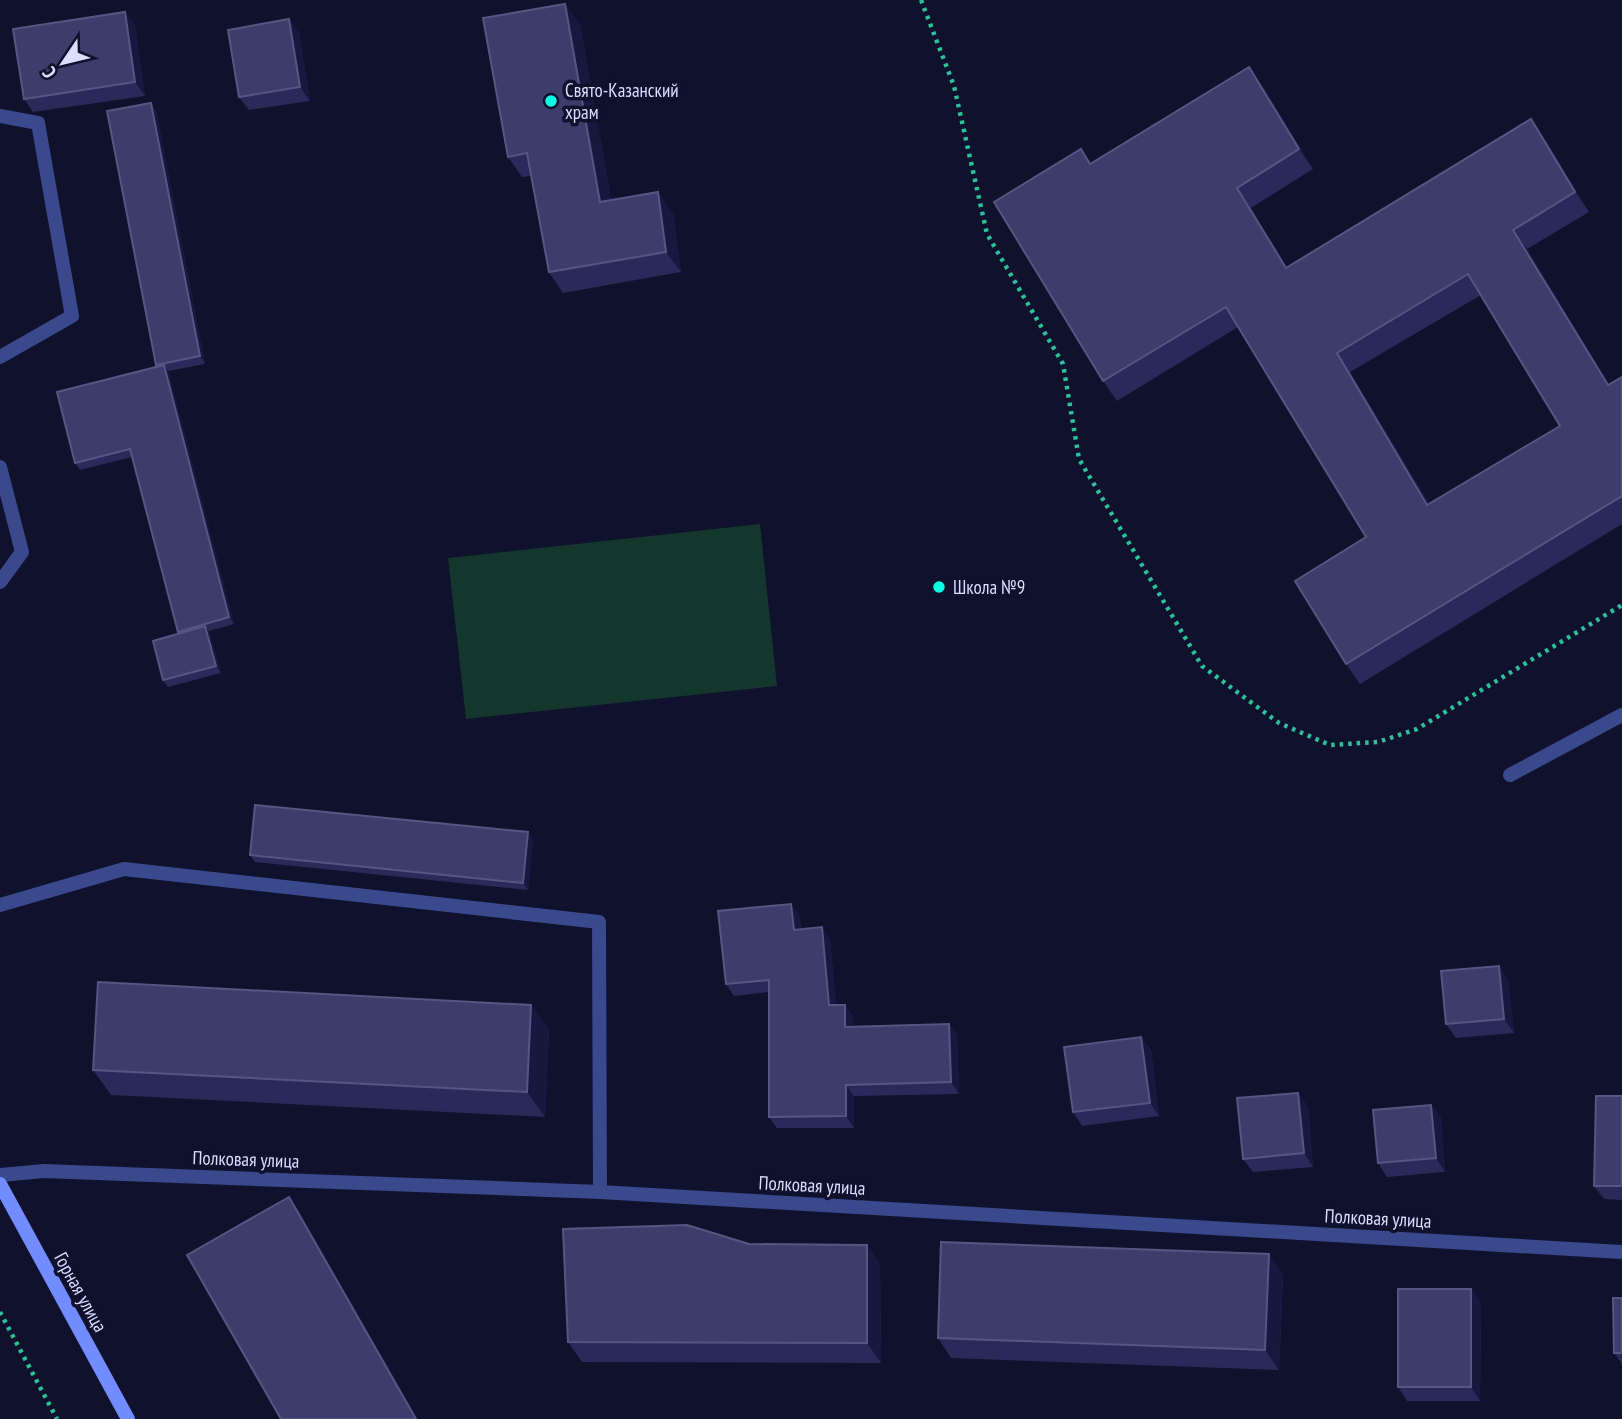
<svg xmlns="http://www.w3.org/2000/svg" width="1622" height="1419" viewBox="0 0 1622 1419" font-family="'PT Sans Narrow',sans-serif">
<rect width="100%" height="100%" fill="#10112c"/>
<path fill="#13362d" d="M760 524 777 686 466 719 448 558Z"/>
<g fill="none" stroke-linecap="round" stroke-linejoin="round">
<g stroke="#2cc199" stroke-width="4.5" stroke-dasharray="3.5 5" stroke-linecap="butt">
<path d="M921 0 954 86 987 234 1063 364 1079 459 1202 666 1279 723 1330 745 1378 742 1417 729 1622 605"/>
<path d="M0 1312 57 1419"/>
</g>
<g stroke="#3a488c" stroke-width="14">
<path d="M0 116 38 123 72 316 0 357"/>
<path d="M0 467 22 552 0 582"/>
<path d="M1510 775 1622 715"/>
<path d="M0 905 124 869 599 922 600 1192"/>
</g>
<path stroke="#3a488c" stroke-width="14" d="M0 1175 44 1171 600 1192 1622 1252"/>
<path stroke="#728cff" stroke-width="14" d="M0 1184 128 1419"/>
</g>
<g fill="#292a59" fill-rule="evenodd">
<path d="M125 12 135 26 145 96 33 112 24 99Z"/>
<path d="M580 24 611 200 673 213 681 272 563 293 549 272 531 176 522 177 508 157Z"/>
<path d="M299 33 310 101 249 110 239 97Z"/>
<path d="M1263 87 1313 169 1251 208 1287 268 1545 139 1589 212 1527 249 1609 385 1622 377V524L1360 684 1346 664 1366 537 1238 327 1117 401 1103 381 1091 164ZM1481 295 1560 426 1429 504 1350 372Z"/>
<path d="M156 110 205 364 168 371 234 624 209 631 221 673 168 687 163 680 179 633 132 457 80 470 75 463 157 367 156 365Z"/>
<path d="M533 839 528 890 255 862 250 855Z"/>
<path d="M791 904 799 915 801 929 830 939 836 1005H845L853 1016V1026L949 1024 957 1035 959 1094 854 1096V1128H777L769 1117V992L734 996 726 984Z"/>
<path d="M1499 966 1508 980 1514 1033 1456 1038 1446 1024Z"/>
<path d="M549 1029 545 1117 111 1095 93 1070Z"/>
<path d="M1141 1037 1151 1050 1159 1116 1082 1126 1073 1112Z"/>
<path d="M1622 1096V1200L1604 1199 1594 1186Z"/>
<path d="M1431 1105 1441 1118 1445 1172 1387 1177 1378 1163Z"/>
<path d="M1308 1106 1313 1167 1253 1172 1243 1159Z"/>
<path d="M867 1245 880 1265 881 1363 582 1362 568 1342Z"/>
<path d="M1283 1274 1279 1370 951 1358 938 1338Z"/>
<path d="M1471 1289 1481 1303 1480 1401H1407L1398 1387Z"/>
<path d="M1622 1298V1364L1614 1353Z"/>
</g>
<g fill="#171840">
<path d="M565 4 580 24 615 223 600 202Z"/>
<path d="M125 12 135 26 145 96 135 82Z"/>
<path d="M289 19 299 33 310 101 300 87Z"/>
<path d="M1249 67 1263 87 1313 169 1299 149Z"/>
<path d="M151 103 156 110 205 364 200 356Z"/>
<path d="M1531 119 1545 139 1589 212 1575 192Z"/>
<path d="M1237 188 1251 208 1300 288 1286 268Z"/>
<path d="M658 192 673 213 681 272 666 252Z"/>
<path d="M1513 230 1527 249 1622 405 1608 385Z"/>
<path d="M1337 353 1350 372 1441 525 1427 505Z"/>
<path d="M164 365 169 372 234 624 229 617Z"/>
<path d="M205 626 210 633 221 673 216 666Z"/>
<path d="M528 832 533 839 528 890 523 883Z"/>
<path d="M791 904 799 915 802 941 794 930Z"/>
<path d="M822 927 830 939 837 1016 829 1005Z"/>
<path d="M1499 966 1508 980 1514 1033 1504 1019Z"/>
<path d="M531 1005 549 1029 545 1117 527 1092Z"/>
<path d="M845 1005 853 1016V1038L845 1027Z"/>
<path d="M949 1024 957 1035 959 1094 951 1082Z"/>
<path d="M1141 1037 1151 1050 1159 1116 1150 1103Z"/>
<path d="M846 1085 854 1096V1128L846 1116Z"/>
<path d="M1298 1093 1308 1106 1313 1167 1304 1153Z"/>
<path d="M1431 1105 1441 1118 1445 1172 1436 1158Z"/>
<path d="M289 1197 302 1216 418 1419H416Z"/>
<path d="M867 1245 880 1265 881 1363 867 1343Z"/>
<path d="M1269 1254 1283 1274 1279 1370 1265 1350Z"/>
<path d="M1471 1289 1481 1303 1480 1401 1471 1387Z"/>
</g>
<g fill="#3c3d6b" stroke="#555682" stroke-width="2" fill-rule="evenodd">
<path d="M565 4 600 202 658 192 666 252 549 272 527 153 508 157 483 18Z"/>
<path d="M125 12 135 82 24 99 13 29Z"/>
<path d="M289 19 300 87 239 97 228 30Z"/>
<path d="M1249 67 1299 149 1237 188 1286 268 1531 119 1575 192 1513 230 1608 385 1622 377V496L1346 664 1295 581 1366 537 1226 307 1103 381 994 202 1081 149 1090 164ZM1468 274 1560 426 1427 505 1337 353Z"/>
<path d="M151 103 200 356 156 365 107 111Z"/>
<path d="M164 365 229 617 178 632 130 449 75 463 57 392Z"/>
<path d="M205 626 216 666 163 680 153 641Z"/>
<path d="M255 805 528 832 523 883 250 855Z"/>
<path d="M791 904 794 930 822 927 829 1005H845V1027L949 1024 951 1082 846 1085V1116L769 1117V980L726 984 718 911Z"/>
<path d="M1499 966 1504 1019 1446 1024 1441 971Z"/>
<path d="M98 982 531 1005 527 1092 93 1070Z"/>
<path d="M1141 1037 1150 1103 1073 1112 1064 1047Z"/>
<path d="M1298 1093 1304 1153 1243 1159 1237 1098Z"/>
<path d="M1596 1096H1622V1186H1594Z"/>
<path d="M1431 1105 1436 1158 1378 1163 1373 1110Z"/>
<path d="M289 1197 416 1419H281L187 1255Z"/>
<path d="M687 1225 749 1244 867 1245V1343L568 1342 563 1229Z"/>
<path d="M941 1242 1269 1254 1265 1350 938 1338Z"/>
<rect x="1398" y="1289" width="73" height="98"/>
<path d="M1613 1298H1622V1353H1614Z"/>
</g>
<g fill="#07ffe4" stroke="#10112c" stroke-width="2.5">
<circle cx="551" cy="101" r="7"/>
<circle cx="939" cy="587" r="7"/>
</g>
<g text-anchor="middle" stroke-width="7" stroke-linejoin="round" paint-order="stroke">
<g font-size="19" fill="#dbdeff" stroke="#10112c" text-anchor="start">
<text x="565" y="97">Свято-Казанский<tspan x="565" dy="22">храм</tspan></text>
<text x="953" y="594">Школа №9</text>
</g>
<g font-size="19" fill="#dbdeff" stroke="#10112c">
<text transform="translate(246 1159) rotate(2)" y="7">Полковая улица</text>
<text transform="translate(812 1185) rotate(3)" y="7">Полковая улица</text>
<text transform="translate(1378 1218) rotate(3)" y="7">Полковая улица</text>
<text transform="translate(81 1292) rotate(61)" y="7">Горная улица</text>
</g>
</g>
<g transform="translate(63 63) rotate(235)" stroke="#10112c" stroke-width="5" paint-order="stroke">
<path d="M0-5L12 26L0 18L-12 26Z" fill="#dbdeff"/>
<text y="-10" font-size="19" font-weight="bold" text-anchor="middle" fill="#dbdeff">С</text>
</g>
</svg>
